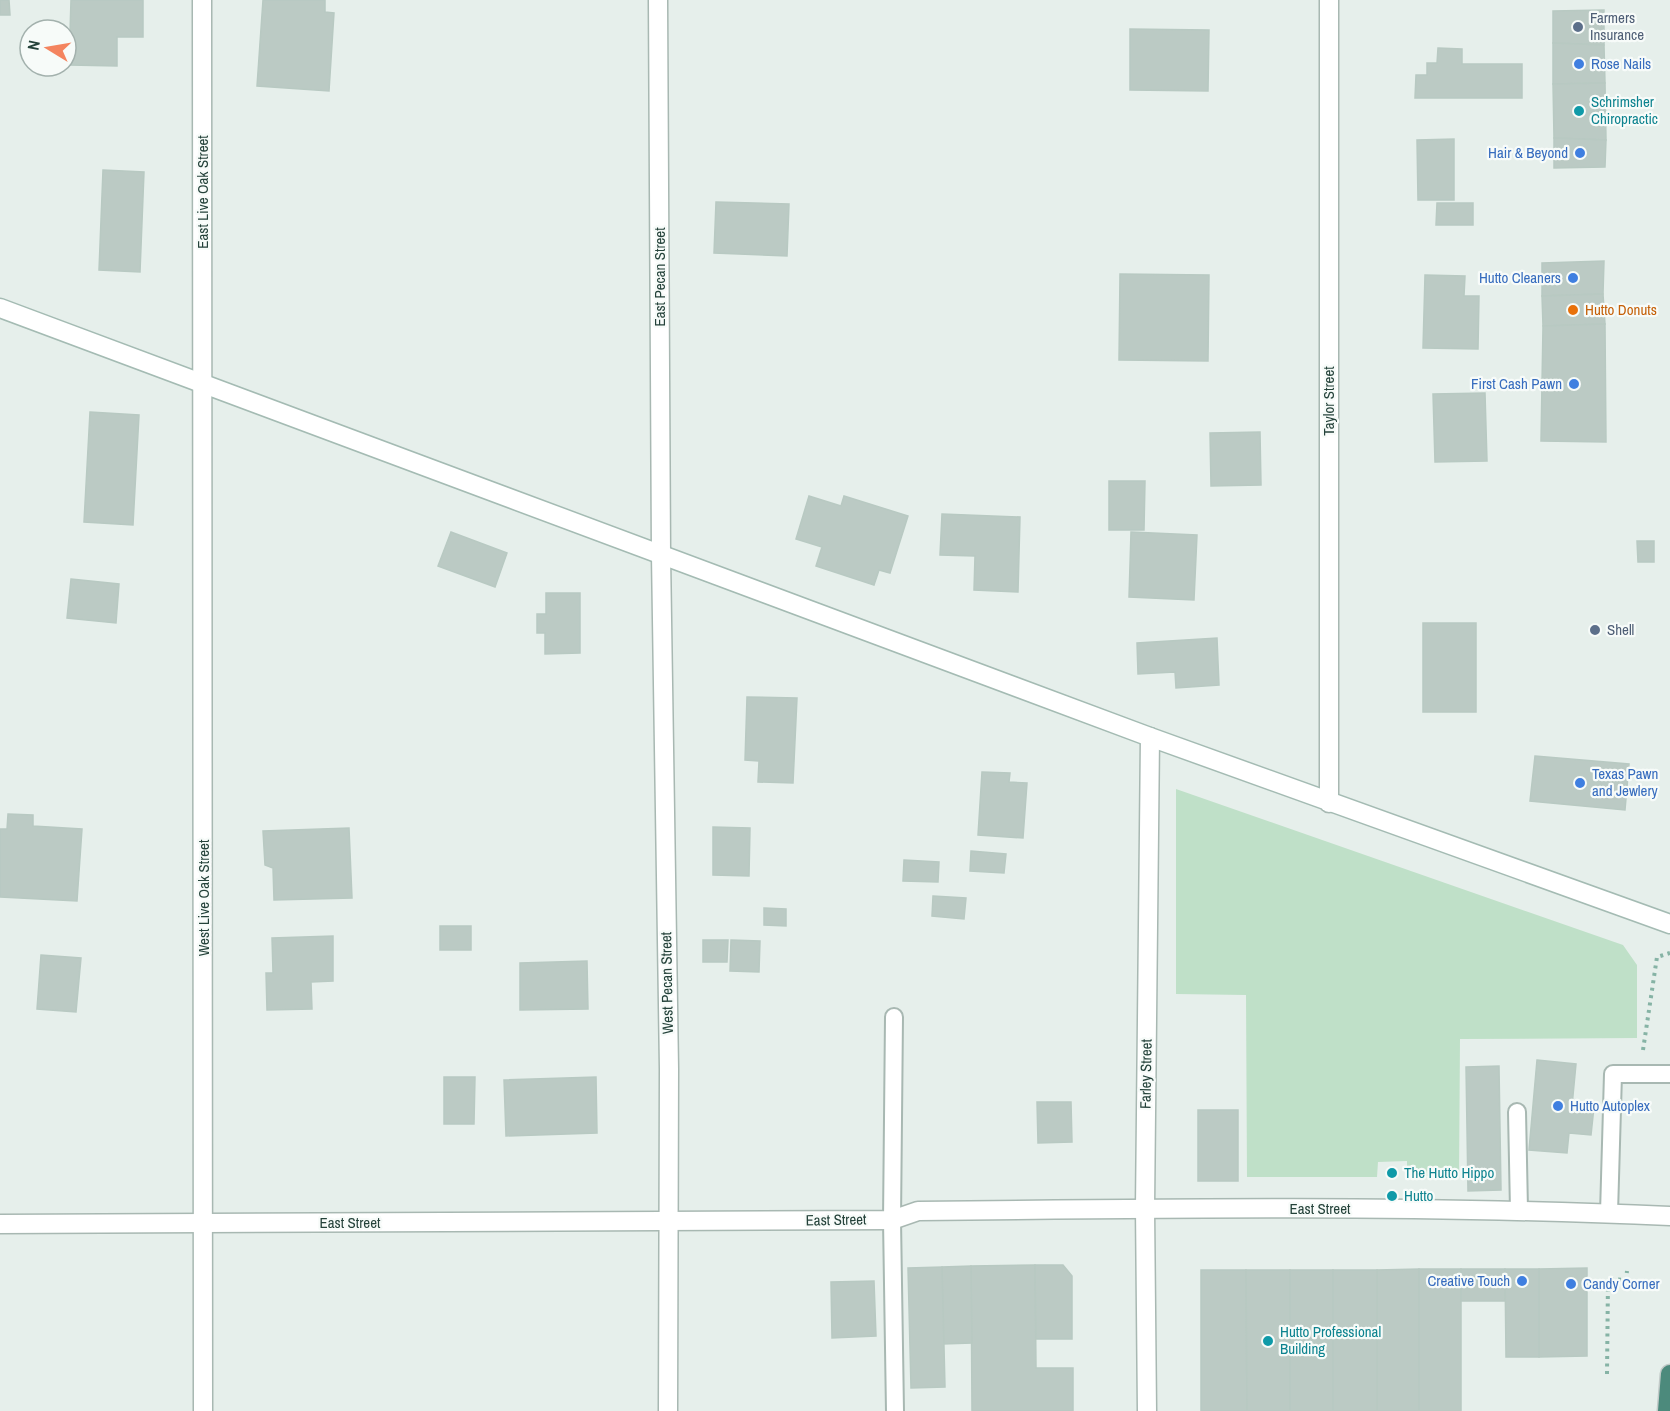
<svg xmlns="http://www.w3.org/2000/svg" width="1670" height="1411" viewBox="0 0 1670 1411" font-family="'Archivo Narrow',sans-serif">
<rect width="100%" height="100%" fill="#e6efeb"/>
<path fill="#bfe0c8" d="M1176 789 1623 945 1637 965V1038L1460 1039 1459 1176H1407V1161L1378 1162 1377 1177H1247L1246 995 1176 994Z"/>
<g fill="#bbcac4" stroke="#b8c9c2" stroke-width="1.5">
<path d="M0 0H9L10 15H0Z"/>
<path d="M71 0H143V37H117V66L69 65Z"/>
<path d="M263 0H325V12L334 13 329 91 257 86Z"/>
<path d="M1604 10V45L1553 43V11Z"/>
<path d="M1130 29 1209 30 1208 91 1130 90Z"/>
<path d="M1553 43 1604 45 1605 83 1553 84Z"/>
<path d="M1438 48 1462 49V64H1522V98H1415L1416 75H1427V63H1437Z"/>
<path d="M1605 83 1606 140 1554 138 1553 84Z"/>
<path d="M1554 138 1606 140 1605 167 1554 168Z"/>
<path d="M1454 139V200H1418L1417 140Z"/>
<path d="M103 170 144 172 140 272 99 270Z"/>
<path d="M716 202 789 204 787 256 714 253Z"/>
<path d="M1437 203H1473V225H1436Z"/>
<path d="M1604 261 1603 294 1542 296V263Z"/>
<path d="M1120 274 1209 275 1208 361 1119 360Z"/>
<path d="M1425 275 1465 276 1464 296H1479L1478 349 1423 348Z"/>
<path d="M1603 294 1605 324 1543 326 1542 296Z"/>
<path d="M1605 324 1606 442 1541 441 1543 326Z"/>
<path d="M1485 393 1487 461 1435 462 1433 394Z"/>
<path d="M90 412 139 415 133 525 84 522Z"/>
<path d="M1260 432 1261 485 1211 486 1210 433Z"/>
<path d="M1109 481H1145L1144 530H1109Z"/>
<path d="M809 496 841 506 844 496 908 516 890 573 879 570 874 585 816 566 822 547 796 539Z"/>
<path d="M942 514 1020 517 1018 592 974 590 975 556 940 555Z"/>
<path d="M451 532 507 553 495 587 438 566Z"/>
<path d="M1131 532 1197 535 1194 600 1129 597Z"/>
<path d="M1637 541H1654V562H1638Z"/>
<path d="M71 579 119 584 116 623 67 618Z"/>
<path d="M546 593H580V653L545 654V633H537V614H546Z"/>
<rect x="1423" y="623" width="53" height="89"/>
<path d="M1217 638 1219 685 1176 688 1175 672 1138 674 1137 643Z"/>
<path d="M747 697 797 698 793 783 758 782 759 761 745 760Z"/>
<path d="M1535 756 1629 764 1625 810 1530 801Z"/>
<path d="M982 772 1010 773 1009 782 1027 783 1023 838 978 835Z"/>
<path d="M8 814 33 815V826L82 829 77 901 0 897V829H7Z"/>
<path d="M713 827 750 828 749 876 713 875Z"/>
<path d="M349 828 352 898 274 900 273 868 265 865 263 831Z"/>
<path d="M971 851 1006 854 1004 873 970 871Z"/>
<path d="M904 860 939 862 938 882 903 881Z"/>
<path d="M933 896 966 898 964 919 932 916Z"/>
<path d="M764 908 786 909V926L764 925Z"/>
<rect x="440" y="926" width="31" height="24"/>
<path d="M333 936V981L311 982 312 1009 267 1010 266 973H273L272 938Z"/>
<path d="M703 940H728L727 962H703Z"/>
<path d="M731 940 760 941 759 972 730 971Z"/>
<path d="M41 955 81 958 76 1012 37 1009Z"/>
<path d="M587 961 588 1009 520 1010V963Z"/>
<path d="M1537 1060 1576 1064 1572 1106 1594 1107 1591 1135 1569 1133 1567 1153 1529 1150Z"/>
<path d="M1499 1066 1501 1190 1468 1191 1466 1067Z"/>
<path d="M444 1077H475L474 1124H444Z"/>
<path d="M596 1077 597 1133 506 1136 504 1080Z"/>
<path d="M1037 1102H1071L1072 1142 1038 1143Z"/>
<rect x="1198" y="1110" width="40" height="71"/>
<path d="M1035 1265 1036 1368H1073V1411H972L971 1266Z"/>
<path d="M1035 1265H1063L1072 1276V1339H1036Z"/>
<path d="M971 1266 972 1343 943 1344 942 1267Z"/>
<path d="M942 1267 945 1387 911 1388 908 1268Z"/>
<path d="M1587 1268V1356L1539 1357V1269Z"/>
<path d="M1419 1269V1411H1377V1270Z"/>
<rect x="1419" y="1269" width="42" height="142"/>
<rect x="1461" y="1269" width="44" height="32"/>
<path d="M1505 1269H1539V1357H1506Z"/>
<path d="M1201 1270H1246L1247 1411H1201Z"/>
<path d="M1246 1270H1290V1411H1247Z"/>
<rect x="1290" y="1270" width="43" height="141"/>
<rect x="1333" y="1270" width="44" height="141"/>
<path d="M874 1281 876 1336 832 1338 831 1282Z"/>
</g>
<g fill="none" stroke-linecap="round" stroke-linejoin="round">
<defs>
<g id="service">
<path d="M894 1017 892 1220 895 1411"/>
<path d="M1517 1112 1519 1210"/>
<path d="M1609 1213 1613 1074H1670"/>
</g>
<g id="minor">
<path d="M202 0 203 1411"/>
<path d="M658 0 661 555 669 1069 668 1411"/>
<path d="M1329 0V803"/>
<path d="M0 1224 892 1220 918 1211C1169 1208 1420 1205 1670 1216"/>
<path d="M1147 1411 1145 1208 1150 737"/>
</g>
<path id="secondary" d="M0 308 1150 737 1670 924"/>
<path id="trunk" d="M1667 1411 1670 1374"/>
</defs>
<use href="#service" stroke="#a8b8b2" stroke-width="20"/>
<use href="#minor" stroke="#a8b8b2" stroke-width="21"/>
<use href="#secondary" stroke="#a4bbb3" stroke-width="21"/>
<use href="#trunk" stroke="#c2cac8" stroke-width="21"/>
<g stroke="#86b3a5" stroke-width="4" stroke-dasharray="3 4.5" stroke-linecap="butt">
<path d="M1643 1050 1657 957 1670 953"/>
<path d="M1607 1374 1608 1279 1626 1280 1627 1271"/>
</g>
<use href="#service" stroke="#fff" stroke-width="16"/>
<use href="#minor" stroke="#fff" stroke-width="18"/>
<use href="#secondary" stroke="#fff" stroke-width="18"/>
<use href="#trunk" stroke="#4c8a7c" stroke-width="18"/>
</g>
<g fill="#5c6f8a" stroke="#f7fbf9" stroke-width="2">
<circle cx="1578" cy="27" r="6"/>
<circle cx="1595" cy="630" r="6"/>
</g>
<g fill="#3f7fe0" stroke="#f7fbf9" stroke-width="2">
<circle cx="1579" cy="64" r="6"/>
<circle cx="1580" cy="153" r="6"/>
<circle cx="1573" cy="278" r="6"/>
<circle cx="1574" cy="384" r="6"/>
<circle cx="1580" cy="783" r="6"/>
<circle cx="1558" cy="1106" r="6"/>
<circle cx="1522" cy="1281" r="6"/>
<circle cx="1571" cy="1284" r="6"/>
</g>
<g fill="#0f9aa8" stroke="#f7fbf9" stroke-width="2">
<circle cx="1579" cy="111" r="6"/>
<circle cx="1392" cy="1173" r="6"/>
<circle cx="1392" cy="1196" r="6"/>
<circle cx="1268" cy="1341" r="6"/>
</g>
<circle fill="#e8710a" stroke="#f7fbf9" stroke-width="2" cx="1573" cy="310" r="6"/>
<g text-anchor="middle" stroke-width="4.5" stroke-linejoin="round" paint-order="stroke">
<g font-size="15" fill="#4e5e75" stroke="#f7fbf9" text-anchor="start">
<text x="1590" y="23">Farmers<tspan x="1590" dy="17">Insurance</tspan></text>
<text x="1607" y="635">Shell</text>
</g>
<g font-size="15" fill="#366cbe" stroke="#f7fbf9" text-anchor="start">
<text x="1591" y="69">Rose Nails</text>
<text x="1568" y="158" text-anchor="end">Hair &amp; Beyond</text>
<text x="1561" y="283" text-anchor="end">Hutto Cleaners</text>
<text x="1562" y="389" text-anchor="end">First Cash Pawn</text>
<text x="1592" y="779">Texas Pawn<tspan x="1592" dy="17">and Jewlery</tspan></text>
<text x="1570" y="1111">Hutto Autoplex</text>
<text x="1510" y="1286" text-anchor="end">Creative Touch</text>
<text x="1583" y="1289">Candy Corner</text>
</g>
<g font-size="15" fill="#0d838f" stroke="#f7fbf9" text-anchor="start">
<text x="1591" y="107">Schrimsher<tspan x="1591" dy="17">Chiropractic</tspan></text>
<text x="1404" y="1178">The Hutto Hippo</text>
<text x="1404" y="1201">Hutto</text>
<text x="1280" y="1337">Hutto Professional<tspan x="1280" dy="17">Building</tspan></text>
</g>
<g font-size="15" fill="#24423a" stroke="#f7fbf9">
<text transform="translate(203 192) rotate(-90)" y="5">East Live Oak Street</text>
<text transform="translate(660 277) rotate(-90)" y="5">East Pecan Street</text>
<text transform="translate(1329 401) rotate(-90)" y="5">Taylor Street</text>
<text transform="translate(204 898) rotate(-90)" y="5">West Live Oak Street</text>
<text transform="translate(667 983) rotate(-91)" y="5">West Pecan Street</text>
<text transform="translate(1146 1074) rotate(-89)" y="5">Farley Street</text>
<text x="1320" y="1214">East Street</text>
<text transform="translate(836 1220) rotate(-1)" y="5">East Street</text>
<text x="350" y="1228">East Street</text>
</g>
<g font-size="15" fill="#c56008" stroke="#f7fbf9" text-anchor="start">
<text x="1585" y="315">Hutto Donuts</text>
</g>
</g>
<g transform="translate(48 48) rotate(281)"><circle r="28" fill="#f7fbf9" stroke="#a3b1ad" stroke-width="1.5"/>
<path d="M0-4.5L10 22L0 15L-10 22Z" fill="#f4845f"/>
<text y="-9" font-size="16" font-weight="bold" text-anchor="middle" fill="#24423a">N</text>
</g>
</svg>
